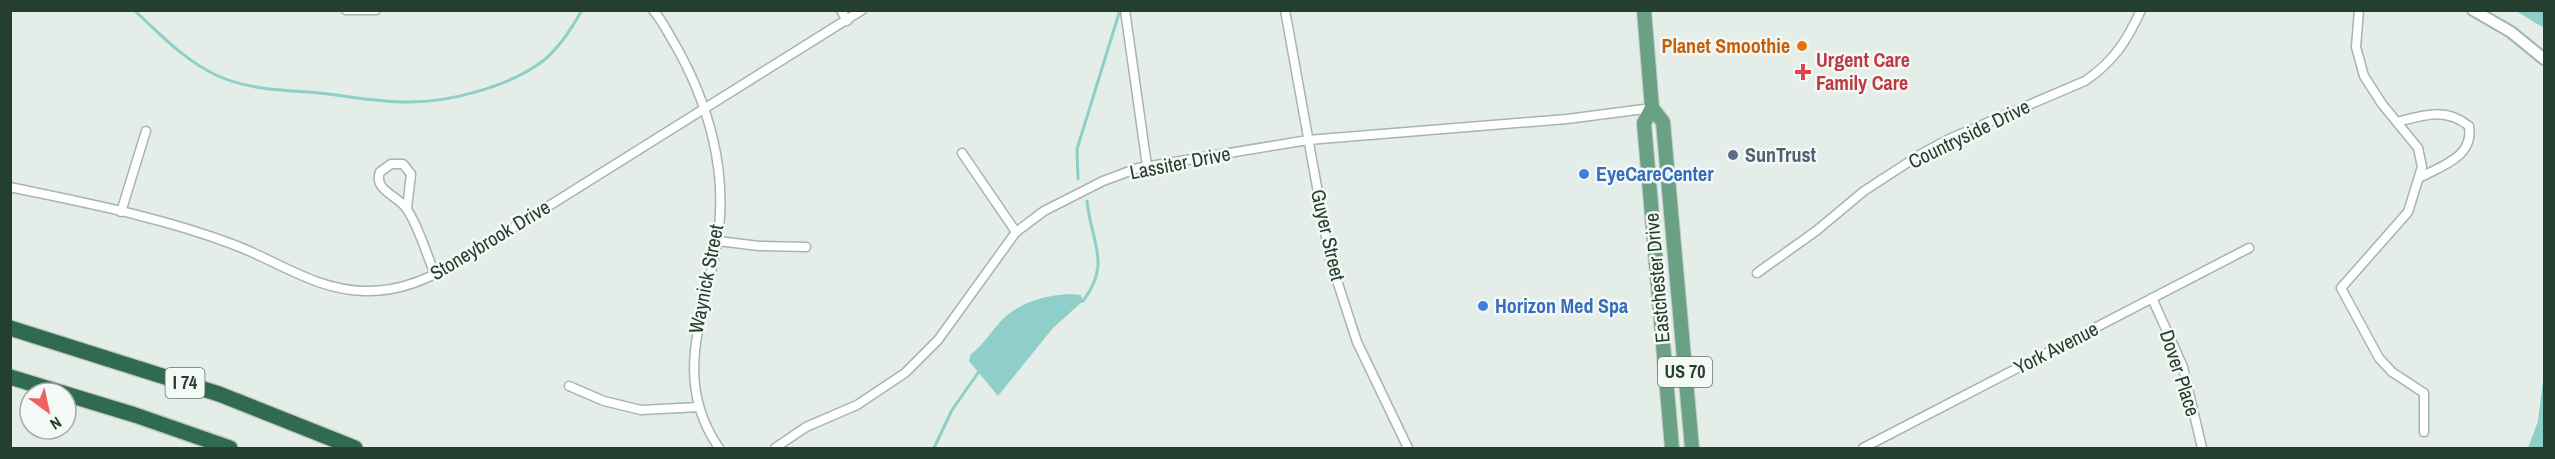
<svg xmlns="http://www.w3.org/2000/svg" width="2555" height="459" viewBox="0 0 2555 459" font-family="'Archivo Narrow',sans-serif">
<rect width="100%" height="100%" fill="#e4ede7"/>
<g fill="#8ed0c9">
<path d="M2516 11H2544V28Z"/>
<path d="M1069 294 1081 295 1083 301 1053 328 998 396 969 361 971 354C983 345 990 333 1000 322 1019 302 1043 296 1069 294Z"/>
<path d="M2544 372V448H2528L2538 421Z"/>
</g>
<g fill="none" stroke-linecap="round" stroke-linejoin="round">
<g stroke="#8ed0c9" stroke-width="3">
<path d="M134 10C160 34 184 60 216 75 247 90 285 90 319 93 347 96 376 102 405 102 448 103 508 87 543 61 559 48 572 28 582 10"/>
<path d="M1078 179 1077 149 1120 10"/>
<path d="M1079 302 1083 301C1112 263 1091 243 1087 201"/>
<path d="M934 448 952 410 980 370"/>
</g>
<defs>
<g id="minor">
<path d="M346 10H376"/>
<path d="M653 10C661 19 667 31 673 41 708 101 729 172 717 242 705 316 671 378 719 448"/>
<path d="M841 10 847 21"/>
<path d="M1125 10 1147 166"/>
<path d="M1285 10 1330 259 1357 342 1408 448"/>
<path d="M2359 10 2356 47 2364 76 2382 104 2418 148 2422 167 2408 212 2341 288 2379 358 2392 372 2424 393V432"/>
<path d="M2397 122C2424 115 2446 107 2469 126 2474 156 2444 165 2421 177"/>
<path d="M962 153 1016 232"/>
<path d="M10 187C85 203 161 217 232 244 278 261 315 290 365 291 400 292 426 279 456 264L862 10"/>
<path d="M407 209 411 174 403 164H391L380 172C373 190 398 196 406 208 419 226 426 254 435 274"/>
<path d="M121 212 146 131"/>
<path d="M718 241 759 246 806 247"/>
<path d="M1757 273 1816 231 1864 191 1921 154 1949 139 2085 81C2113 62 2127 41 2141 10"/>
<path d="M2152 298 2183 367 2202 448"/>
<path d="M569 386 604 401 641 410 699 407"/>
<path d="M775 448 806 427 857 405 905 373 938 340 1016 232 1044 211 1103 181 1138 168 1308 140 1567 119 1652 108"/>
<path d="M1863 448 2249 248"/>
</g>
<path id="tertiary" d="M2473 10 2511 32 2544 59"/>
<g id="primary">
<path d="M1644 10 1652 108 1663 122 1692 448"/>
<path d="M1652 108 1644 123 1672 448"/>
</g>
<g id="motorway">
<path d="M10 328 219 394 355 448"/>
<path d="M10 377 135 415 230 448"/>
</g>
</defs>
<use href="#minor" stroke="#a7b5ac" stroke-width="11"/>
<use href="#tertiary" stroke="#a7b5ac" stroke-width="14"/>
<use href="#primary" stroke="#c2c9c5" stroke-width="16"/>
<use href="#motorway" stroke="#c2c9c5" stroke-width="18"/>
<use href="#minor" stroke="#fff" stroke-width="8"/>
<use href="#tertiary" stroke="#fff" stroke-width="10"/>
<use href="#primary" stroke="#6aa184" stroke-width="14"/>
<use href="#motorway" stroke="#306a4f" stroke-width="15"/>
</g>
<circle fill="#e8710a" stroke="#f4f9f6" stroke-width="2" cx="1802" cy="46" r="6"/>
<path fill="#e0444e" stroke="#f4f9f6" stroke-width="2" d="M1800 63h6v6h6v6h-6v6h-6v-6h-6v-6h6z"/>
<circle fill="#5c6f8a" stroke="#f4f9f6" stroke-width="2" cx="1733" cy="155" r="6"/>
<g fill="#3f7fe0" stroke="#f4f9f6" stroke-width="2">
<circle cx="1584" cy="174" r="6"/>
<circle cx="1483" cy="306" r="6"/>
</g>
<g text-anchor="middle" stroke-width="5" stroke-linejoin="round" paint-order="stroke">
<g fill="#f4f9f6" stroke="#62766b" stroke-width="1.5">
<rect x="1658" y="357" width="54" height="30" rx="4.5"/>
<rect x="165.5" y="368" width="39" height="30" rx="4.5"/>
</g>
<g font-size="18" font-weight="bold" fill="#243e30">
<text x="1685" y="378">US 70</text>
<text x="185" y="389">I 74</text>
</g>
<g font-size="20" font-weight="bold" fill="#c56008" stroke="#f4f9f6" text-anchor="end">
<text x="1790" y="53">Planet Smoothie</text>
</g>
<g font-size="20" font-weight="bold" fill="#be3a42" stroke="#f4f9f6" text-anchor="start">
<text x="1816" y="67">Urgent Care<tspan x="1816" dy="23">Family Care</tspan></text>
</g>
<g font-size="20" fill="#243e30" stroke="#f4f9f6">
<text transform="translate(1969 134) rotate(-26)" y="7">Countryside Drive</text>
<text transform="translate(1180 163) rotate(-11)" y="7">Lassiter Drive</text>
<text transform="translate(1328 235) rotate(77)" y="7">Guyer Street</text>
<text transform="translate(490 240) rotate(-31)" y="7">Stoneybrook Drive</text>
<text transform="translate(1657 278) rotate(-95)" y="7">Eastchester Drive</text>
<text transform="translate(706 279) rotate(-79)" y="7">Waynick Street</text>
<text transform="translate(2056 348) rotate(-27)" y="7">York Avenue</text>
<text transform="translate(2180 373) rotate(72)" y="7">Dover Place</text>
</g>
<g font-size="20" font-weight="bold" fill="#4e5e75" stroke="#f4f9f6" text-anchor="start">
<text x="1745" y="162">SunTrust</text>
</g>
<g font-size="20" font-weight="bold" fill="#366cbe" stroke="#f4f9f6" text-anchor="start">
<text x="1596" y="181">EyeCareCenter</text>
<text x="1495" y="313">Horizon Med Spa</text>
</g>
</g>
<rect width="2555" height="459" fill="none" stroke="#243e30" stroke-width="24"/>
<g transform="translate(48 411) rotate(147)"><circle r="28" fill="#f4f9f6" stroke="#a1aea7" stroke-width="1.5"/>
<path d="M0-4.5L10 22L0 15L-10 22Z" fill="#ee6163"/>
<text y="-9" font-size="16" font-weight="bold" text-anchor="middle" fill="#243e30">N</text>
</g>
</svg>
